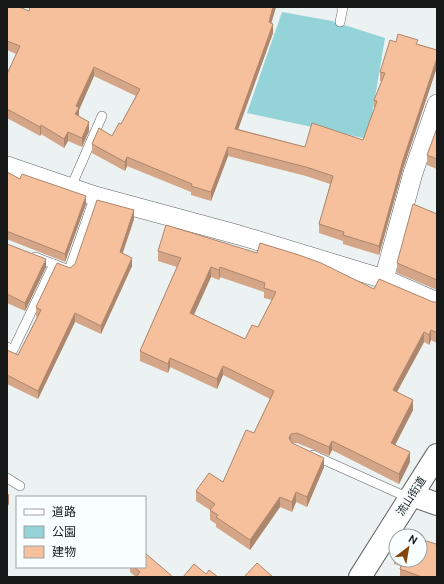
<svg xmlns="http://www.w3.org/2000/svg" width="444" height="584" viewBox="0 0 444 584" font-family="Ubuntu,'Noto Sans JP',sans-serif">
<rect width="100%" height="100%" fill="#ecf1f1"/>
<path fill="#94d3d7" d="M282 12 332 21 385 38 368 139 247 113Z"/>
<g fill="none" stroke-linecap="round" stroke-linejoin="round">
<defs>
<g id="lane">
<path d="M340 22 343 7"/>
<path d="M71 187 102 116"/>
<path d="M35 257 69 270 95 196"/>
<path d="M7 347 13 350 54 264"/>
<path d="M313 455 409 498"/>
<path d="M7 478 20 486"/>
</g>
<g id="street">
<path d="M7 166 95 196 239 235 384 279 437 302"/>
<path d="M384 279 413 173 437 104"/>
</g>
<g id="secondary">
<path d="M412 495 437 504"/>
<path d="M360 577 437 455"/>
</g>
</defs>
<use href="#lane" stroke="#636767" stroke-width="10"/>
<use href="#street" stroke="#636767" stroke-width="20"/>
<use href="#secondary" stroke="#636767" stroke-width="24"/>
<use href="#lane" stroke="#fff" stroke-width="9"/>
<use href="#street" stroke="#fff" stroke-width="19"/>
<use href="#secondary" stroke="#fff" stroke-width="22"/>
</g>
<g fill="#d4a586" fill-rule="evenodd">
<path d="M7 7 29 11 30 7H276L271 23 273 33 238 129 305 147 363 140 374 109V100L382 81H380V72L396 42 418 44 437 50V67L403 169 379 255 343 244V241L319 233V224L330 184 306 176 228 156 211 201 191 195V192L127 166 125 171 92 153V144L112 136 121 124 136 96 94 76 79 110V116L89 131 82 147 68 141 64 148 41 134 40 136 7 118V74L16 54 7 50Z"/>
<path d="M437 128V169L427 165V155Z"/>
<path d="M7 172 20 179 86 204 65 262 9 240H7Z"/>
<path d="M437 214V290L397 273V263Z"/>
<path d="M134 219 123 253 132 266 101 334 75 322 38 399 7 384V350L18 355 37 317 36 316V307L70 268Z"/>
<path d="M7 244 46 267 25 311 7 303Z"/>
<path d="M158 251 374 289 433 302H437V343L431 340 429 345 424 342 397 392 413 410 395 445 410 462 399 484 332 450 329 456 297 443H292L324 467 307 507 296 502 292 512 280 507 250 550 216 527V524L210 520V510L196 501V491L223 482 254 433 270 399 223 375 217 389 170 367 168 373 140 361V351L177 267 158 261ZM211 277 219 280 220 277 264 292V298L272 300 258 327 245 339 194 315Z"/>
<path d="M396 549V560H420L437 577H400V569L401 566 394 564V555Z"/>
<path d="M130 567H145L173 577H136L130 572Z"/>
</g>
<g fill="#ac866d">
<path d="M273 7H276L269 31V22Z"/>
<path d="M273 24V33L235 138V129Z"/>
<path d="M437 58V67L403 169 379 255V246L403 160Z"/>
<path d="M94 67V76L79 110V117L75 114 76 106Z"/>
<path d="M89 122V131L82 147V138Z"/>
<path d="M41 125V134L40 136V127Z"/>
<path d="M68 132V141L64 148V139Z"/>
<path d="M228 147V156L211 201V192Z"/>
<path d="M127 157V166L125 171V162Z"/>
<path d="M86 196V204L65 262V254Z"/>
<path d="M134 210V219L120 260V252Z"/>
<path d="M132 258V266L101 334V326Z"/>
<path d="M46 259V267L25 311V303Z"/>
<path d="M211 267V277L190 323V313Z"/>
<path d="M220 267V277L219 280V270Z"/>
<path d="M75 313V322L38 399V391Z"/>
<path d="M431 330V340L429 345V335Z"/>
<path d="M424 332V342L393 399V390Z"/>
<path d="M170 358V367L168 373V364Z"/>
<path d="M223 366V375L217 389V379Z"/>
<path d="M413 400V410L391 453V443Z"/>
<path d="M291 434V443L289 438Z"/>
<path d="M332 441V450L329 456V447Z"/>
<path d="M410 452V462L399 484V474Z"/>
<path d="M324 458V467L307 507V497Z"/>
<path d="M296 492V502L292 512V502Z"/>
<path d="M9 495V504L7 508V499Z"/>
<path d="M280 497V507L250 550V540Z"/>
</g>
<g fill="#f6c09c" stroke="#ac866d" fill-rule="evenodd">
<path d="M7 7H19L29 11 30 7H273L269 22 273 24 235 129 305 147 312 123 363 140 377 101 374 100 385 73 380 72 390 40 396 42 398 34 418 40 416 44 437 50V58L403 160 379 246 343 235 344 232 319 224 333 176 306 167 228 147 211 192 191 186 192 184 127 157 125 162 92 144 99 128 112 136 119 123 121 124 140 89 94 67 76 106 79 108 75 114 89 122 82 138 68 132 64 139 41 125 40 127 7 109V74L20 46 7 41Z"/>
<path d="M437 128V159L427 155Z"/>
<path d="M7 172 20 179 22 174 86 196 65 254 9 232H7Z"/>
<path d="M97 200 134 210 120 252 132 258 101 326 75 313 38 391 7 375V350L18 355 41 310 36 307 57 263 70 268 75 264Z"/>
<path d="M413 204 437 214V280L397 263Z"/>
<path d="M166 225 257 253 260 243 299 255 321 263 374 289 379 279 433 302H437V333L431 330 429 335 424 332 393 390 413 400 391 443 410 452 399 474 332 441 329 447 297 433 291 434 289 438 292 443 324 458 307 497 296 492 292 502 280 497 250 540 216 517 218 515 210 510 215 504 196 491 209 473 223 482 246 430 254 433 274 391 223 366 217 379 170 358 168 364 140 351 181 258 158 251ZM211 267 219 270 220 267 265 283 264 288 276 292 258 327 252 325 245 339 190 313Z"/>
<path d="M7 244 46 259 25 303 7 294Z"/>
<path d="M7 494 9 495 7 499Z"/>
<path d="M402 532 412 536H400Z"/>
<path d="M420 539 436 544 437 543V577H422L400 569 403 560H420Z"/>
<path d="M396 549V556L394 555Z"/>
<path d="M145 553 173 577H138L137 576 140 572 134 567H145Z"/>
<path d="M257 563 273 577H244Z"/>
<path d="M194 564 206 574 209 570 218 577H183Z"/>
</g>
<g text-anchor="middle" stroke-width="4" stroke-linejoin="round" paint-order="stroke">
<g font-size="11" fill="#161818" stroke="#f9fefe">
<text transform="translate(411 496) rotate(-57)" y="4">流山街道</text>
</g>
</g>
<rect width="444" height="584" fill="none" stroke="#161818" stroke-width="16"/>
<rect x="16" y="496" width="130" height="72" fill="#f9fefe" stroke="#9ea2a2"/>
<rect x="24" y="509" width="20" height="6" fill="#ffffff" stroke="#9ea2a2"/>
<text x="52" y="516" font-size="12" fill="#161818">道路</text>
<rect x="24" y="526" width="20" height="12" fill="#94d3d7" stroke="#9ea2a2"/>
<text x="52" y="536" font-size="12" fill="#161818">公園</text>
<rect x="24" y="546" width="20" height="12" fill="#f6c09c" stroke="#9ea2a2"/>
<text x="52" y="556" font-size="12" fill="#161818">建物</text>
<g transform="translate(408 548) rotate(31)"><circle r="19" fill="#f9fefe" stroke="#9ea2a2"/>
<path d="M0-3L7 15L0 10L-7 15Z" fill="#85460c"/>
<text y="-6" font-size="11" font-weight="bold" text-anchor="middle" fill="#161818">N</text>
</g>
</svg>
